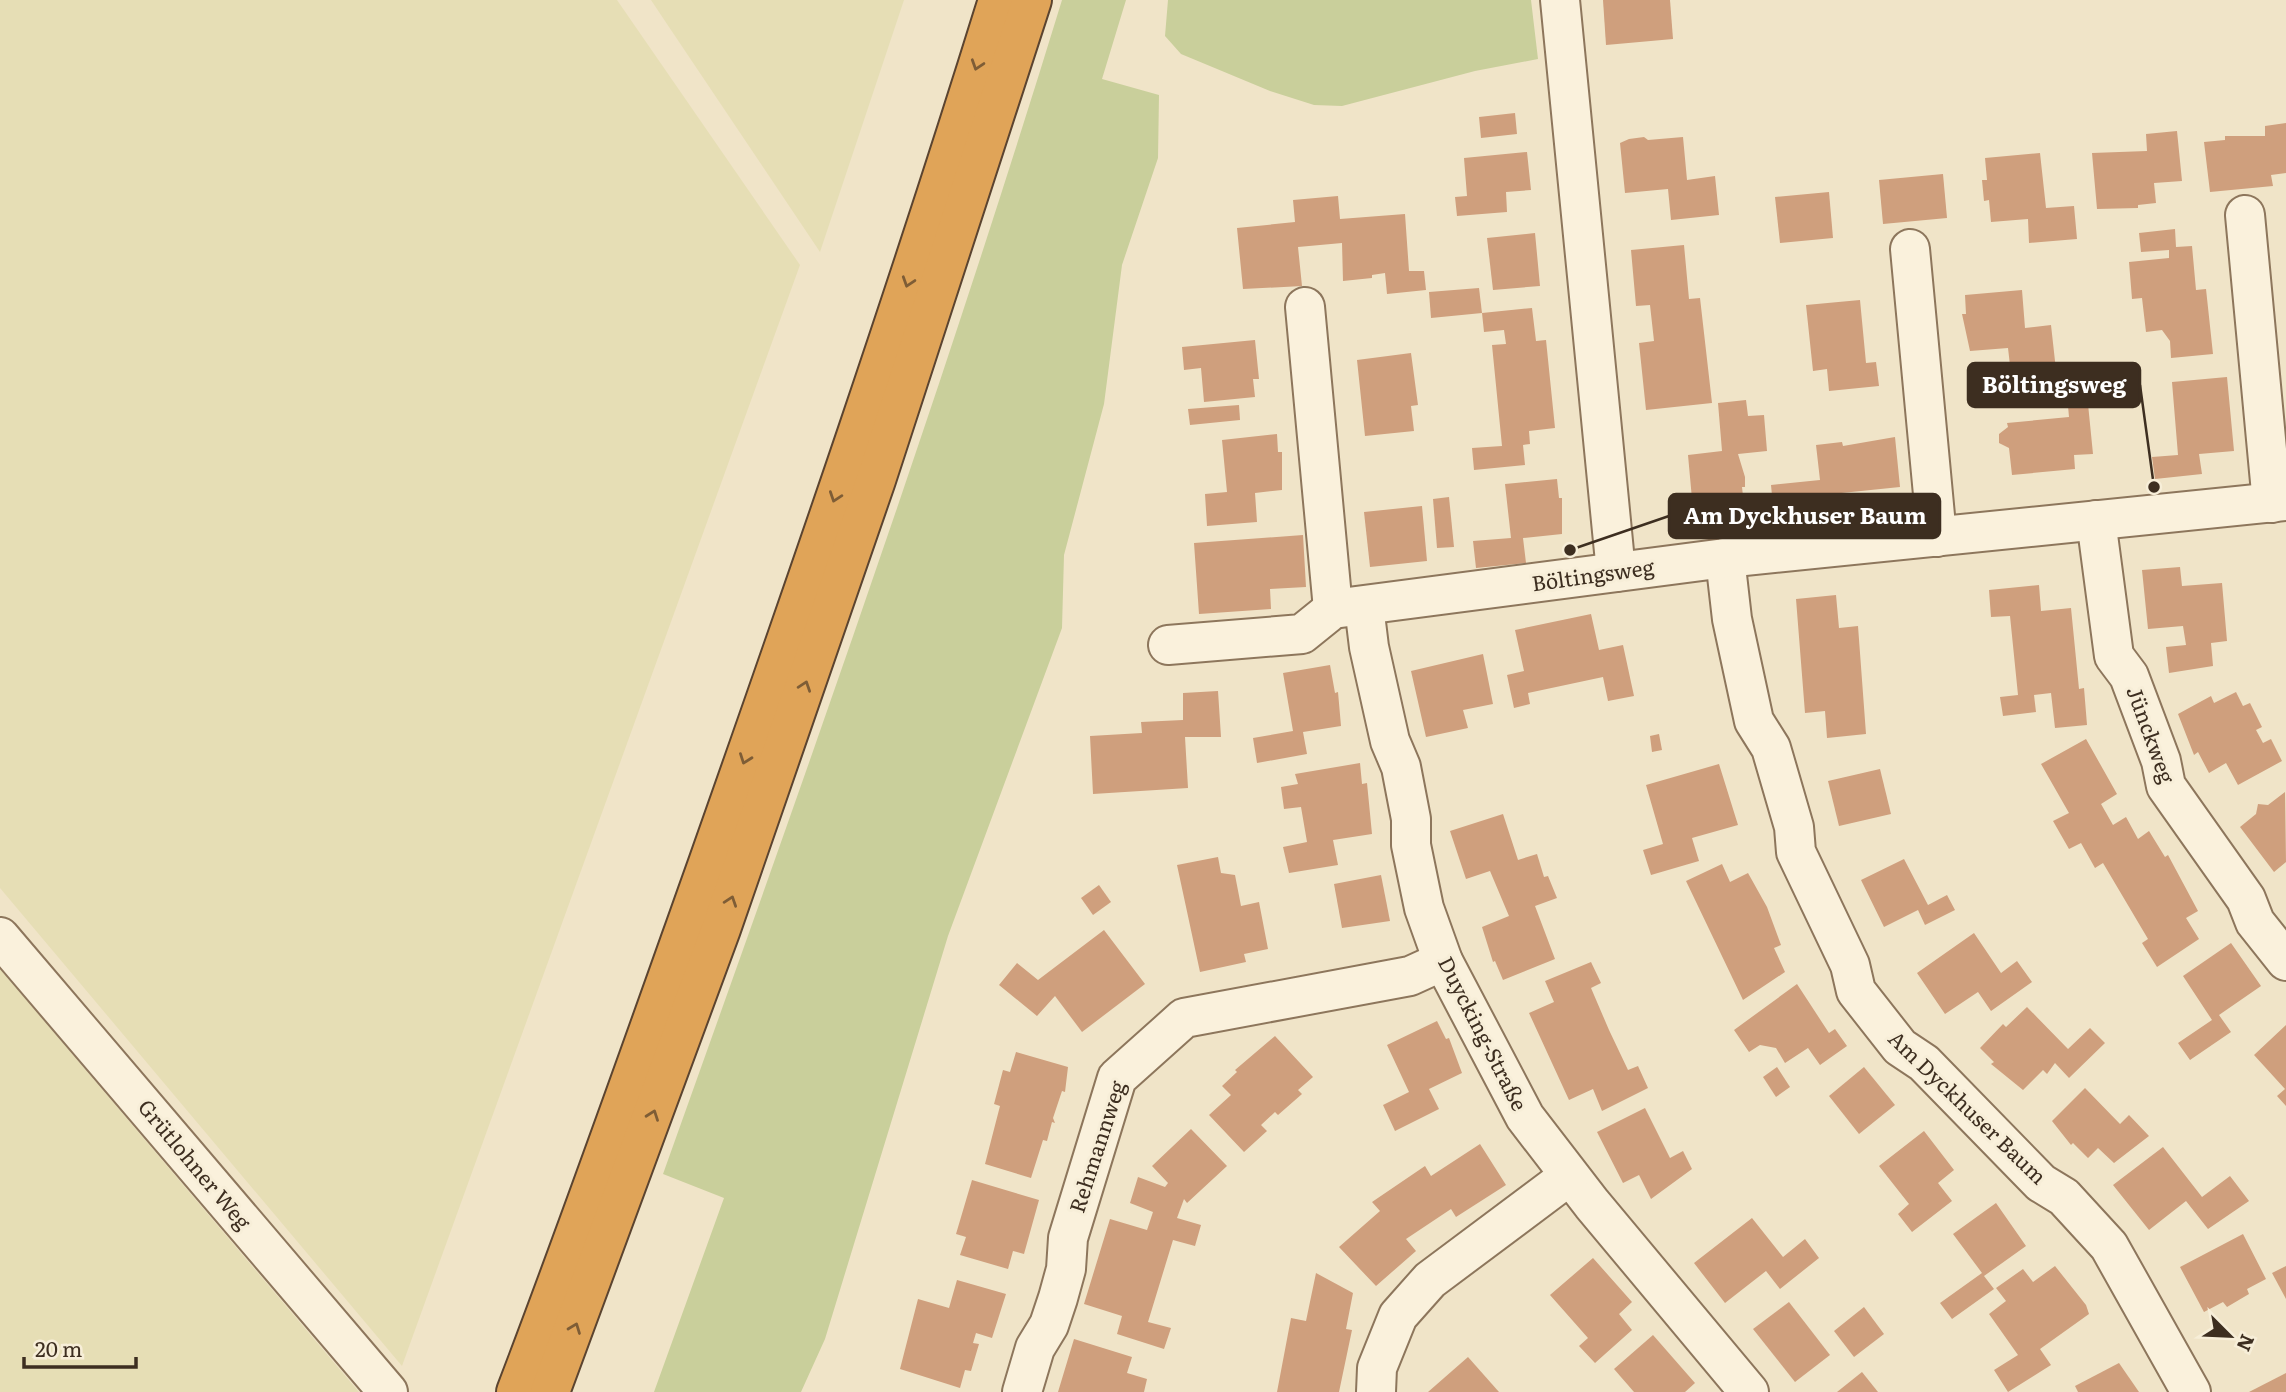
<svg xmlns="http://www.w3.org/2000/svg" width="2286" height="1392" viewBox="0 0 2286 1392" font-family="Literata,serif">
<rect width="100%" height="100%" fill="#f0e4c8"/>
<g fill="#e6deb5">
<path d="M0 0H617L800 265 402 1366 0 888Z"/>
<path d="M651 0H904L820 252 669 27Z"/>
<path d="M0 969 359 1392H0Z"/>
</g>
<g fill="#c9cf9b">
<path d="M1062 0H1126L1102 79 1159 95 1158 158 1122 265 1104 404 1064 555 1062 628 948 936 825 1339 801 1392H654L724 1198 663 1174C802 785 941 395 1062 0Z"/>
<path d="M1168 0H1531L1538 59 1475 71 1342 106 1314 105 1270 91 1181 54 1165 36Z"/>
</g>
<g fill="#cf9f7d">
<path d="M1603 0H1670L1673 39 1606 45Z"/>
<path d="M1515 113 1517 134 1481 138 1479 117Z"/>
<path d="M2286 123V173L2271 175 2273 186 2210 192 2204 142 2225 140V136H2265V126Z"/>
<path d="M2177 131 2182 181 2154 183 2156 203 2138 205V208L2097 209 2092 153 2147 151 2146 134Z"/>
<path d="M1644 137 1648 140 1683 137 1687 180 1715 176 1719 215 1671 220 1668 189 1625 193 1620 143 1629 139Z"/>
<path d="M1527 152 1531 190 1506 192 1507 212 1457 216 1455 197 1467 196 1464 158Z"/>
<path d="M2040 153 2046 208 2074 206 2077 239 2029 243 2028 219 1991 222 1989 200 1984 201 1982 180H1987L1985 158Z"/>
<path d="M1943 174 1947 218 1883 224 1879 180Z"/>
<path d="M1829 192 1833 238 1780 243 1775 197Z"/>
<path d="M1338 196 1340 219 1405 214 1409 271H1424L1426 290 1387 294 1385 273 1372 275V278L1343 281 1342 243 1298 247 1302 286 1243 289 1237 228 1295 222 1293 200Z"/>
<path d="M2175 229 2176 247 2192 246 2196 290 2206 289 2213 354 2171 358 2170 341 2162 330 2146 332 2142 298 2132 299 2129 262 2169 258V250L2141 252 2139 233Z"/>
<path d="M1535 233 1540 286 1493 290 1487 238Z"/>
<path d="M1684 245 1689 299 1700 298 1712 403 1646 410 1639 343 1654 341 1650 305 1636 306 1631 250Z"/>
<path d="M1479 288 1482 313 1431 318 1429 292Z"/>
<path d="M2022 290 2025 328 2051 325 2056 370 2011 374 2008 348 1970 351 1962 314H1966L1965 295Z"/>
<path d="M1860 300 1866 363 1876 362 1879 386 1829 391 1827 369 1813 371 1806 305Z"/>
<path d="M1532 308 1536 341 1546 340 1555 428 1529 431 1530 444 1523 445 1525 465 1474 470 1472 448 1502 446 1492 345 1506 344 1504 330 1484 332 1482 313Z"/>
<path d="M1255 340 1259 379H1253L1255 397 1204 402 1201 368 1184 370 1182 347Z"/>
<path d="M1411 353 1418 405 1411 406 1414 431 1365 436 1357 360Z"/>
<path d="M2227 377 2234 451 2199 454 2202 474 2155 479 2152 457 2178 455 2172 382Z"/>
<path d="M1746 400 1748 416 1764 415 1767 451 1738 454 1745 477V487H1742L1744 505 1693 510 1688 455 1722 451 1718 403Z"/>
<path d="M2088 404 2093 454 2074 455 2075 469 2012 475 2009 448 1999 443V434L2008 427 2007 423 2069 417 2068 406Z"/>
<path d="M1239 405 1240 420 1190 425 1188 409Z"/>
<path d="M1277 434 1278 452H1282V490L1255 493 1257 522 1207 526 1205 494 1227 492 1222 440Z"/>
<path d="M1895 437 1900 487 1822 495 1824 511 1774 516 1771 485 1820 480 1816 445 1842 442 1843 446Z"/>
<path d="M1557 479 1559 498H1562V534L1523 538 1526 563 1476 568 1473 541 1511 538 1505 484Z"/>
<path d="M1449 497 1454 547 1437 548 1433 499Z"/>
<path d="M1422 506 1427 561 1370 567 1364 512Z"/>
<path d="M1303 535 1306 587 1270 589 1271 609 1199 614 1194 543Z"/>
<path d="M2180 567 2182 586 2222 583 2227 641 2211 643 2213 666 2169 673 2166 647 2186 645 2183 626 2148 629 2142 570Z"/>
<path d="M2039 585 2041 611 2071 608 2079 689 2084 688 2087 725 2055 728 2051 693 2034 695 2036 712 2003 716 2000 697 2018 695 2010 616 1991 617 1989 590Z"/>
<path d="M1836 595 1839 628 1858 626 1866 734 1827 738 1825 711 1805 713 1796 599Z"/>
<path d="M1591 614 1599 650 1623 645 1634 696 1608 701 1603 677 1528 693 1530 704 1514 708 1507 675 1524 671 1515 630Z"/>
<path d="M1483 654 1493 704 1463 710 1468 728 1426 737 1411 671Z"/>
<path d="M1330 665 1335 693 1338 692 1341 726 1303 732 1307 754 1257 763 1253 738 1293 731 1283 673Z"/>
<path d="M1218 691 1221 737H1185L1188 788 1093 794 1090 736 1142 733 1141 722 1183 720V693Z"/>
<path d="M2236 692 2243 706 2250 703 2262 727 2256 730 2263 743 2271 739 2282 761 2238 785 2226 763 2209 773 2198 752 2194 755 2178 714 2211 696 2214 703Z"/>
<path d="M1659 734 1662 750 1652 752 1650 736Z"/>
<path d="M2086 739 2117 794 2101 804 2113 825 2126 817 2138 839 2149 831 2165 857 2168 855 2198 911 2186 918 2199 939 2157 967 2142 943 2148 939 2103 863 2095 868 2081 843 2069 849 2053 821 2069 813 2041 764Z"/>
<path d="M1360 763 1362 784 1367 783 1372 834 1333 840 1338 865 1289 873 1283 847 1307 842 1301 807 1284 809 1281 787 1298 784 1295 774Z"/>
<path d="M1719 764 1738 825 1692 838 1699 861 1651 875 1643 850 1663 844 1646 785Z"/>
<path d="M1880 769 1891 814 1839 826 1828 781Z"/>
<path d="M2285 792 2286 862 2274 872 2240 827 2256 814 2258 804 2268 805Z"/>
<path d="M1503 814 1518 860 1537 854 1544 877 1548 876 1557 898 1535 906 1555 959 1503 980 1495 961 1493 962 1482 927 1509 916 1490 871 1466 879 1450 831Z"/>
<path d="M1218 857 1221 873 1235 875 1241 906 1259 902 1268 949 1244 954 1246 962 1200 972 1177 865Z"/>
<path d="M1904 859 1928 905 1947 895 1955 910 1925 925 1918 910 1884 927 1861 880Z"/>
<path d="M1722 864 1730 882 1748 873 1767 907 1781 945 1774 948 1785 972 1743 1000 1686 881Z"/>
<path d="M1381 875 1390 921 1342 928 1334 884Z"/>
<path d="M1099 885 1111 902 1093 915 1081 898Z"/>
<path d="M1104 930 1145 984 1082 1032 1055 996 1037 1016 999 985 1017 963 1038 980Z"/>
<path d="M1974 933 2001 973 2017 961 2032 982 1991 1011 1978 992 1945 1014 1917 973Z"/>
<path d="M2231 943 2261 986 2219 1015 2231 1032 2190 1060 2178 1043 2212 1020 2183 976Z"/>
<path d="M1591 962 1601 983 1591 988 1609 1030 1628 1070 1638 1066 1648 1088 1602 1111 1593 1089 1569 1100 1529 1013 1554 1002 1545 981Z"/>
<path d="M1797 984 1829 1033 1835 1029 1847 1046 1820 1065 1808 1048 1785 1063 1776 1048 1760 1045 1749 1052 1734 1030Z"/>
<path d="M2027 1007 2068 1049 2090 1028 2105 1043 2069 1078 2055 1063 2047 1074 2043 1070 2023 1090 1991 1064 1994 1062 1980 1048 2003 1024 2006 1027Z"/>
<path d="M1437 1021 1446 1039 1449 1038 1462 1073 1429 1089 1439 1109 1395 1131 1383 1105 1409 1092 1387 1045Z"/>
<path d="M2286 1025V1106L2277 1096 2285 1089 2254 1055Z"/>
<path d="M1275 1036 1313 1077 1298 1090 1302 1094 1278 1115 1275 1112 1261 1125 1267 1131 1244 1152 1209 1115 1231 1095 1222 1086 1237 1072 1235 1070Z"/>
<path d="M1016 1052 1068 1067 1065 1092 1062 1091 1053 1118 1055 1123 1052 1122 1047 1141 1043 1140 1031 1178 985 1164 1000 1106 994 1104 1003 1070 1010 1072Z"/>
<path d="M1777 1067 1790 1087 1776 1097 1763 1077Z"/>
<path d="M1864 1067 1895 1105 1859 1134 1829 1096Z"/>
<path d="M2085 1088 2120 1124 2129 1115 2149 1136 2114 1163 2098 1148 2088 1158 2073 1143 2071 1145 2052 1121Z"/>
<path d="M1645 1108 1670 1158 1683 1151 1692 1169 1651 1199 1639 1175 1623 1183 1597 1132Z"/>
<path d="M1191 1129 1227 1166 1187 1203 1184 1199 1177 1218 1201 1225 1195 1246 1173 1240 1148 1322 1171 1328 1164 1349 1117 1334 1122 1316 1084 1304 1110 1219 1147 1230 1153 1212 1130 1203 1138 1177 1165 1187 1168 1183 1152 1166Z"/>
<path d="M1924 1131 1954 1170 1938 1183 1952 1201 1912 1232 1898 1214 1909 1204 1879 1166Z"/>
<path d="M1480 1144 1506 1185 1456 1217 1451 1209 1406 1239 1416 1251 1376 1286 1339 1247 1380 1211 1372 1202 1425 1166 1431 1176Z"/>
<path d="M2163 1147 2202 1197 2230 1176 2249 1201 2208 1229 2186 1201 2149 1230 2113 1185Z"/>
<path d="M972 1180 1039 1200 1024 1254 1013 1251 1008 1269 960 1255 966 1237 956 1234Z"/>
<path d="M1996 1203 2026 1246 1984 1276 1994 1289 1952 1319 1940 1303 1982 1273 1953 1234Z"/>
<path d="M1752 1218 1783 1257 1805 1239 1819 1258 1780 1289 1766 1271 1725 1303 1694 1263Z"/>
<path d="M2243 1234 2266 1279 2247 1289 2249 1294 2227 1307 2223 1302 2204 1312 2180 1267Z"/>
<path d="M1593 1258 1632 1302 1619 1314 1632 1330 1595 1363 1579 1346 1588 1338 1550 1295Z"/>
<path d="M2055 1266 2086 1305 2089 1314 2040 1349 2051 1365 2008 1392 1994 1370 2018 1355 1989 1314 2006 1301 1996 1288 2023 1269 2033 1282Z"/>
<path d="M2286 1266V1299L2272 1273Z"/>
<path d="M1316 1273 1353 1293 1346 1329 1352 1330 1339 1392H1277L1291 1318 1306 1321Z"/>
<path d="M957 1280 1006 1294 992 1338 976 1333 973 1343 979 1344 971 1371 965 1370 960 1388 900 1369 918 1299 949 1308Z"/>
<path d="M1789 1302 1830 1355 1795 1382 1753 1329Z"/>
<path d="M1864 1307 1884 1334 1854 1357 1834 1331Z"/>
<path d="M1653 1335 1695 1383 1685 1392H1634L1614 1369Z"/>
<path d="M1074 1339 1132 1357 1127 1373 1147 1379 1144 1392H1058Z"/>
<path d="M1468 1357 1499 1392H1428Z"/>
<path d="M2119 1363 2139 1392H2078L2075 1386Z"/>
<path d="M1862 1372 1878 1392H1837Z"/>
<path d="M2286 1373V1392H2249Z"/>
</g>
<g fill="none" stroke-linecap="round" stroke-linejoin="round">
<defs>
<g id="minor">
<path d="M1560 0 1616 572"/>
<path d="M2245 215 2272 503"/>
<path d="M1910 249 1937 537"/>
<path d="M1305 307 1333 609"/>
<path d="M2096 520 2114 656 2129 676 2161 761 2166 786 2246 899 2255 922 2286 961"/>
<path d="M1725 558 1732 619 1754 721 1771 748 1794 827 1796 852 1850 965 1856 991 1900 1047 1924 1063 2041 1183 2064 1197 2109 1246 2191 1392"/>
<path d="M1364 606 1369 647 1390 741 1401 767 1411 819V845L1424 908 1443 961 1525 1117 1592 1204 1749 1392"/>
<path d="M1168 645 1302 634 1333 609 1725 558 2286 501"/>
<path d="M0 937 388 1392"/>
<path d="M1022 1392 1035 1348 1049 1325 1058 1298 1066 1269 1068 1238 1117 1078 1184 1018 1410 976 1443 961"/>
<path d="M1376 1392 1377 1368 1398 1316 1430 1280 1569 1176"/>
</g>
<g id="highway">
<path d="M516 1392C583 1217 645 1040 708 863 809 577 908 290 998 0"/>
<path d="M550 1392 721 929 876 480 1032 0"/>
</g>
</defs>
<use href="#minor" stroke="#8d765c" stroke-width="42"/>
<use href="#highway" stroke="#5b4430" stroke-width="42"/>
<use href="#minor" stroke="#faf1dc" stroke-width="38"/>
<use href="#highway" stroke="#e0a458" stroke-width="38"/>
</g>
<defs><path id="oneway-chevron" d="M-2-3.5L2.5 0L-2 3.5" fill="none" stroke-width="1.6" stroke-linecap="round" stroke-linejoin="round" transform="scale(1.75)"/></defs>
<g stroke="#7e5d36">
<use href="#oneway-chevron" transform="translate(977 65) rotate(108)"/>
<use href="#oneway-chevron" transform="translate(908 282) rotate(108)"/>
<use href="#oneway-chevron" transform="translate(835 497) rotate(109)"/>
<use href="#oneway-chevron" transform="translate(805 686) rotate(-71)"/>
<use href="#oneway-chevron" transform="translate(745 759) rotate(110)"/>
<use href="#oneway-chevron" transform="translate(731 901) rotate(-71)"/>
<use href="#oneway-chevron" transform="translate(653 1115) rotate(-70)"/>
<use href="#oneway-chevron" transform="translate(575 1328) rotate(-69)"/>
</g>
<g text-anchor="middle" stroke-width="6" stroke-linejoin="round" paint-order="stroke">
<g font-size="21" fill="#3d2e20" stroke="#f7eed8">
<text transform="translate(1593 576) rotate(-8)" y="7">Böltingsweg</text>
<text transform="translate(2150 735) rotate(70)" y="7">Jünckweg</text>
<text transform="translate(1482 1034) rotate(63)" y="7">Duycking-Straße</text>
<text transform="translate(1967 1108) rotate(44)" y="7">Am Dyckhuser Baum</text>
<text transform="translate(1098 1147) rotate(-72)" y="7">Rehmannweg</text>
<text transform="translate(194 1165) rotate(50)" y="7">Grütlohner Weg</text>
</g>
</g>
<path fill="none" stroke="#3d2e20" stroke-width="2.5" d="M2154 487L2140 385M1570 550L1669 516"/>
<g fill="#3d2e20" stroke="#f7eed8" stroke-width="2.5">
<circle cx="2154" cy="487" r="7"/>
<circle cx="1570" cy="550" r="7"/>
</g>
<g fill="#3d2e20" stroke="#3d2e20" stroke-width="2.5">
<rect x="1968" y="363" width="172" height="44" rx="7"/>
<rect x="1669" y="494" width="271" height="44" rx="7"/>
</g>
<g font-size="23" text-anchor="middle" font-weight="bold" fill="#fff">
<text x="2054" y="393">Böltingsweg</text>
<text x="1805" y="524">Am Dyckhuser Baum</text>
</g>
<g transform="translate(2230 1336) rotate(114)" stroke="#f7eed8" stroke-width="5" paint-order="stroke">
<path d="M0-5L12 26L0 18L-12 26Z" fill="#3d2e20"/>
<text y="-10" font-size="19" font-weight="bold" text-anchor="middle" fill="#3d2e20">N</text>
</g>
<path d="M24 1357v10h112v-10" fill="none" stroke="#3d2e20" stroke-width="3.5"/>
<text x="35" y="1357" font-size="21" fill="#3d2e20" stroke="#f7eed8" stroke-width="5" paint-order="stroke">20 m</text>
</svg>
